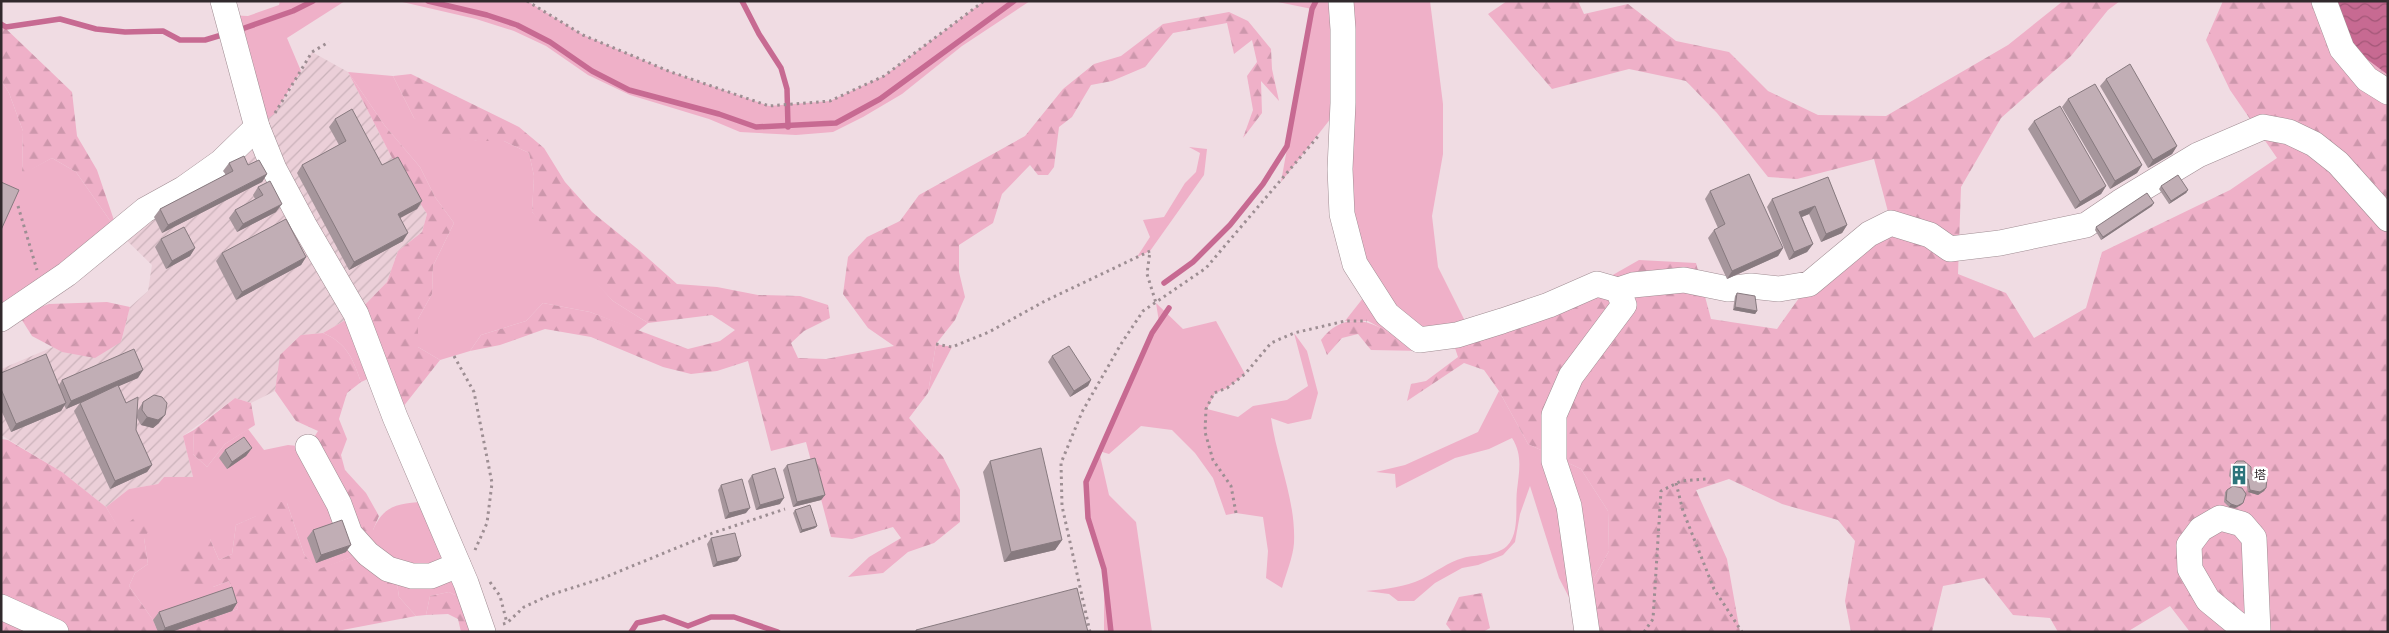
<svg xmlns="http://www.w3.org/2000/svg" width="2389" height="633" viewBox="0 0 2389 633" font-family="'Roboto Condensed','Noto Sans SC',sans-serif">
<defs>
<pattern id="industrial-furrows" width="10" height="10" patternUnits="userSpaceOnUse" patternTransform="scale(1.25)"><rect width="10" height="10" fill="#ebcfd8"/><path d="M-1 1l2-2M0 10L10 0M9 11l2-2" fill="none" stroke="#cab2ba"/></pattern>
<pattern id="forest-firs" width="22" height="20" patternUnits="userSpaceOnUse" patternTransform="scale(1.25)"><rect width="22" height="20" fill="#efb0c8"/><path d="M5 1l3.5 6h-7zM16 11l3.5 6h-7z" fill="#cd97ac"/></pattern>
<pattern id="water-waves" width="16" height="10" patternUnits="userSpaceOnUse" patternTransform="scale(1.25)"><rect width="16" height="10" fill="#c76a92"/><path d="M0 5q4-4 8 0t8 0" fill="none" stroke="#a25777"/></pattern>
</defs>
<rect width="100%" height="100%" fill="#f0dce3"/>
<path fill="url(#industrial-furrows)" d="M312 52 348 72 391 156 427 214 422 232 398 251 387 282 356 314 323 333 301 335 278 378 275 391 251 403 235 398 183 436 193 477H164L158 484 129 489 106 507 62 472 1 435V369L53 347 62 352 121 342 130 307 148 291 152 265 118 232 287 96Z"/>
<g fill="#efb0c8">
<path d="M280 1H345L287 38 301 71 274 114 257 127 225 15 248 16 279 5Z"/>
<path d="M398 1H527L583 35 671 72 769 106 830 101 884 76 984 1H1030L962 46 902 94 863 117 833 132 796 135 740 132 709 119 630 95 588 75 546 46 514 31 476 19Z"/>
<path d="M1273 1H1430L1443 104V154L1432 216 1438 267 1470 331 1390 333 1368 321H1345L1371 288 1355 264 1342 104 1281 182 1312 9Z"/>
<path d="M348 72 393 76 414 118 477 141H504L529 153 534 176 532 212 613 301 648 323 638 331 590 312 543 303 526 321 481 335 470 351 440 360 418 347V319L432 294 433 266 454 223 435 197 420 167 385 126Z"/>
<path d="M1 80 9 93 23 131 22 174 52 158 76 172 118 232 1 319Z"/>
<path d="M1189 147 1207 149 1204 175 1150 251 1137 257 1150 237 1143 220 1164 217 1185 183 1196 172 1200 153Z"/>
<path d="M1156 303 1183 329 1216 321 1245 374 1227 388 1215 393 1207 409 1238 417 1253 406 1287 400 1308 386 1294 333 1307 351 1318 393 1311 419 1288 424 1271 418C1277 460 1296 500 1294 543 1293 557 1286 574 1282 588L1266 578 1268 551 1263 517 1236 513 1226 515 1213 478 1195 453 1172 430 1141 426 1109 454 1099 451 1109 495 1136 522 1152 632H1104V569L1088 518 1086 482 1138 363 1159 322Z"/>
<path d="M356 314 379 374 361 382C353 359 347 343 323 333Z"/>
<path d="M936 344 952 347 928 393Z"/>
<path d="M1499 391 1528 444 1581 469 1608 511 1609 551 1583 597 1587 632 1559 578 1530 486 1520 514 1515 542 1503 555 1478 565 1462 568 1435 583 1414 601H1398L1389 594 1366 591C1386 589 1405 587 1422 579 1436 572 1448 562 1463 558 1477 554 1495 557 1507 546 1520 533 1515 507 1517 490 1519 472 1523 455 1512 438L1489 449 1455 458 1396 488 1395 474 1376 472 1405 465 1478 432Z"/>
<path d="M248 429 264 450 288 445 308 447 373 530C385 502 402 504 430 501L473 604 449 592 430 596 426 615 416 616 399 597 397 583 354 556 316 571 304 554 287 503 236 525 232 554 219 560 210 539 213 587 229 581 238 609 171 632H158L153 620 129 586 135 573 148 564 144 538 120 531 106 507 129 489 158 484 164 477H193L183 436 194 430 193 454 207 467 225 444Z"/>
</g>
<g fill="url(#forest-firs)">
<path d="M1507 1H1578L1584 14 1628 4 1676 41 1729 52 1768 91 1818 115 1886 116 2008 45 2063 1H2120L2108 10 2071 56 2001 118 1961 187 1958 274 2006 293 2034 338 2086 308 2102 252 2230 190 2277 158 2230 90 2206 40 2223 1H2336L2356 51 2388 75V632H2190L2170 606 2127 632H2058L2050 618 2013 615 1984 578 1943 586 1932 632H1851L1845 601 1855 541 1838 520 1782 504 1729 479 1696 490 1727 559 1740 632H1587L1583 597 1609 551 1608 511 1581 469 1528 444 1499 391 1484 370 1464 363 1407 401 1411 384 1426 381 1458 357 1455 348 1423 351 1371 350 1358 334 1342 338 1327 355 1321 340C1341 314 1365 318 1390 333L1404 328 1419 340 1597 284 1639 260 1696 263 1711 319 1777 329 1809 284 1891 223 1874 159 1797 179 1768 177 1717 113 1686 81 1629 69 1552 89 1488 14Z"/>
<path d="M1229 12 1248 21 1271 49 1272 69 1279 101 1261 81 1262 113 1243 138 1253 110 1247 76 1257 62 1252 40 1234 54 1227 23 1173 33 1145 67 1112 81 1091 85 1072 117 1059 127 1054 167 1048 175H1038L1030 165 1002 194 993 223 959 245V272L965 297 955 320 936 344 928 393 909 418 943 457 960 490V522L934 543 908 552 883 573 848 577 869 557 901 538 893 527 852 539 831 537 806 442 771 451 748 361 717 371 691 374 663 367 591 337 545 329 500 345 470 351 481 335 526 321 543 303 590 312 688 349 720 341 735 330 712 315 648 323 613 301 554 240 532 212 534 176 529 153 504 141H477L443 137 414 118 393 76 411 74 519 127 544 148 565 182 592 212 640 251 677 284 717 287 758 295 800 296 828 305 830 318 804 331 791 343 798 358 826 359 894 346 868 328 843 294 848 257 867 237 900 221 919 195 1025 136 1063 89 1094 64 1121 56 1163 24Z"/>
<path d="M1 24 72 92 77 136 97 170 118 232 76 172 52 158 22 175 23 131 9 93 1 80Z"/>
<path d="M348 72 385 126 420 167 435 197 454 223 433 266 432 294 418 319V347L440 360 395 417 356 314 387 282 398 251 422 232 427 214 391 156Z"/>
<path d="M107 302 130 307 121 342 95 358 62 352 32 336 15 309H35L49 304Z"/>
<path d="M323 333C347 343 353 359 361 382L347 393 339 419 347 439 341 455 345 470 366 493 379 516 373 530 351 534 397 583 399 597 416 616 332 632H171L238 609 229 581 213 587 187 590 176 571 186 549 210 539 219 560 232 554 236 525 256 516 267 499 287 503 304 554 316 570 354 556 308 447 318 431 296 421 275 391 280 355 301 335Z"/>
<path d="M235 398 251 403 255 425 225 444 207 467 193 454 194 430Z"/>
<path d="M1 439 8 440 62 472 106 507 120 530 140 513 154 524 144 538 148 564 135 573 129 586 153 620 158 632H1Z"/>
<path d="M449 592 473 604 483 632H461L458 619 448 614 426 615 430 596Z"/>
<path d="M1482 593 1490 628 1483 632H1452L1446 624 1459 597Z"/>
</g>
<path fill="url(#water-waves)" d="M2336 1H2388V75L2356 51Z"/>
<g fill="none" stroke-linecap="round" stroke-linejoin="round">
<g stroke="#c76a92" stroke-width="5.5">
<path d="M428 1 487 15 517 25 550 42 592 71 629 90 719 114 756 127 836 123 880 99 1014 1"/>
<path d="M742 1 759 34 781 68 787 89 788 127"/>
<path d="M1 24 6 27 60 19 96 29 125 32 163 31 180 40H205L225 34"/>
<path d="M236 31 293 11 313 1"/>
<path d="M1164 283 1193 262 1230 225 1263 184 1287 146 1312 9 1316 1"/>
<path d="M631 632 637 623 664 617 688 626 711 617H734L778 632"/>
<path d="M1111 632 1104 569 1088 518 1086 482 1152 333 1169 308"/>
</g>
<defs>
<g id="minor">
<path d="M223 1 257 127 274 169 304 225 356 314 395 417 466 583 483 632"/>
<path d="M1341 1 1343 29V103L1340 169 1342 214 1355 264 1387 314 1419 340 1457 335 1502 321 1549 305 1597 284 1618 290 1624 305 1571 376 1554 415V461L1569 506 1587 632"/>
<path d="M2324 1 2342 49 2367 79 2388 92"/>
<path d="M1618 290 1633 285 1684 280 1728 289 1751 286 1779 289 1809 284 1869 234 1891 223 1930 235 1950 249 2000 243 2086 225 2120 202 2198 155 2263 127 2289 132 2314 144 2338 163 2388 219"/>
<path d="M1 319 67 274 145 210 183 189 221 162 257 127"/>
<path d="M308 447 339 504 350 534 368 554 388 569 412 576H431L458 565"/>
<path d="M1 607 56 632"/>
<path d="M2247 632 2208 600 2190 569 2189 545 2201 529 2220 518 2242 524 2254 538 2258 632"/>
</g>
</defs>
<use href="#minor" stroke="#a08d93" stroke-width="26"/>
<g stroke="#9d8e93" stroke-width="3" stroke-dasharray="2.5 4" stroke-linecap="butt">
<path d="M527 1 583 35 671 72 769 106 830 101 884 76 984 1"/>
<path d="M275 113 312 52 329 42"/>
<path d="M18 206 37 270"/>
<path d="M936 344 952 347 989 332 1045 301 1150 251 1147 274 1156 303"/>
<path d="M454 356 474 392 492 483 487 523 475 550"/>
<path d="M1676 483 1683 511 1714 589 1742 632"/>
<path d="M1236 513 1231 486 1213 460 1205 432 1206 409 1214 393 1227 388 1245 374 1271 343 1294 333 1345 321H1367"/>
<path d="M490 582 500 596 507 623"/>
<path d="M503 624 507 623 524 607 550 595 603 578 713 533 785 509"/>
<path d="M1090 632 1062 506 1061 463 1082 412 1121 344 1143 311 1206 268 1320 134"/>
<path d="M1644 632 1653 619 1661 491 1681 481 1707 479"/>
</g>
<use href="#minor" stroke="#fff" stroke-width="25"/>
</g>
<g fill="#a6969c">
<path d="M2106 79 2177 146 2172 154 2148 168 2100 86Z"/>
<path d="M2068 99 2142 165 2137 173 2110 189 2062 107Z"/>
<path d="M335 119 382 165 422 201 417 209 400 217 403 241 349 270 297 173 302 165 339 145 329 127Z"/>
<path d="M2034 121 2106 186 2101 194 2075 209 2028 129Z"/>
<path d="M229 163 267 174 262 182 162 233 154 217 160 209 226 175 223 171Z"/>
<path d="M1828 177 1847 225 1842 233 1821 242 1809 214 1802 217 1813 244 1807 252 1789 260 1767 207 1772 199Z"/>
<path d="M2161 186 2188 190 2186 193 2169 204 2159 189Z"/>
<path d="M258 187 276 212 237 232 229 218 235 210 255 199 253 195Z"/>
<path d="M1710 191 1783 248 1778 256 1727 279 1708 238 1714 230 1718 228 1705 199Z"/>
<path d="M2152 206 2101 240 2095 230 2096 227Z"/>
<path d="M161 239 195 248 190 256 166 269 155 247Z"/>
<path d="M222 253 306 257 301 265 236 300 216 261Z"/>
<path d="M1737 293 1757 311 1755 314 1733 310 1735 296Z"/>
<path d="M1052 356 1091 380 1088 386 1070 397 1048 362Z"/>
<path d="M1 373 59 385 62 380 138 378 118 386 126 403 137 415 138 410 143 402 159 423 153 428 141 425 137 418 136 430 152 465 147 472 110 489 74 411 80 403 66 409 64 405 61 411 11 432 1 410Z"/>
<path d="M252 448 246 456 227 469 219 458 225 450Z"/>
<path d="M990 461 1062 540 1055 550 1004 562 983 472Z"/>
<path d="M787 465 825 495 821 500 793 507 783 470Z"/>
<path d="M2232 466 2251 474 2266 488 2264 491 2258 495 2248 492 2246 482 2236 484 2229 476 2230 469Z"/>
<path d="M752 475 780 504 756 510 748 481Z"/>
<path d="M721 485 746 513 725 519 718 490Z"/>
<path d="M2227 490 2241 505 2235 508 2229 507 2224 502 2225 492Z"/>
<path d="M795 510 817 526 815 528 800 533 793 513Z"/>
<path d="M313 530 346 552 316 563 307 538Z"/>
<path d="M711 538 741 556 737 561 713 567 707 544Z"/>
<path d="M237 603 232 611 171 632H158L153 620 159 612Z"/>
</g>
<g fill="#877a7f">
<path d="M2177 146 2172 154 2148 168 2153 160Z"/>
<path d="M2142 165 2137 173 2110 189 2115 181Z"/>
<path d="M267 174 262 182 162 233 168 225Z"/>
<path d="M2106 186 2101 194 2075 209 2080 202Z"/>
<path d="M2188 190 2186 193 2169 204 2171 201Z"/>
<path d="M422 201 417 209 393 222 398 214Z"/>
<path d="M2154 203 2152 206 2101 240 2103 237Z"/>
<path d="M282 204 276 212 237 232 243 224Z"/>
<path d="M1815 206 1809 214 1794 220 1799 212Z"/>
<path d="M1847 225 1842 233 1821 242 1826 234Z"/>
<path d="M408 233 403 241 349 270 354 262Z"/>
<path d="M1813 244 1807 252 1789 260 1794 252Z"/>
<path d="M195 248 190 256 166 269 172 261Z"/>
<path d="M1783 248 1778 256 1727 279 1732 271Z"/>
<path d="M306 257 301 265 236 300 242 292Z"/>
<path d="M1735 307 1757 311 1755 314 1733 310Z"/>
<path d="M143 370 138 378 66 409 71 401Z"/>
<path d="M1091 380 1088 386 1070 397 1074 391Z"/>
<path d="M66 403 61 411 11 432 16 424Z"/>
<path d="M165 415 159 423 153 428 141 425 147 417Z"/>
<path d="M252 448 246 456 227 469 232 462Z"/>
<path d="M152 465 147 472 110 489 115 481Z"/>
<path d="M2248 479 2246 482 2236 484 2238 481Z"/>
<path d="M2266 488 2264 491 2258 495 2248 492 2250 490Z"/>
<path d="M825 495 821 500 793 507 797 502Z"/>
<path d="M784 498 780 504 756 510 760 505Z"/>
<path d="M2243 503 2241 505 2235 508 2229 507 2231 504Z"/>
<path d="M750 508 746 513 725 519 729 513Z"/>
<path d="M817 526 815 528 800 533 802 530Z"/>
<path d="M1062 540 1055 550 1004 562 1011 552Z"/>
<path d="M351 545 346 552 316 563 321 555Z"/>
<path d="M741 556 737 561 713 567 717 562Z"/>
<path d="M237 603 232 611 171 632H162L165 628Z"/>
</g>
<g fill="#c1aeb5" stroke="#877a7f">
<path d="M2130 64 2177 146 2153 160 2106 79Z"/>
<path d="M2095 84 2142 165 2115 181 2068 99Z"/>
<path d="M2060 106 2106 186 2080 202 2034 121Z"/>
<path d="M352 109 382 165 398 157 422 201 398 214 408 233 354 262 302 165 346 141 335 119Z"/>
<path d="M244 156 248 165 259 160 267 174 168 225 160 209 233 171 229 163Z"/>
<path d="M1749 174 1783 248 1732 271 1714 230 1725 224 1710 191Z"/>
<path d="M2178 175 2188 190 2171 201 2161 186Z"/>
<path d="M1828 177 1847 225 1826 234 1815 206 1799 212 1813 244 1794 252 1772 199Z"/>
<path d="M270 181 282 204 243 224 235 210 263 195 258 187Z"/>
<path d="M1 182 19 190 1 230Z"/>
<path d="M2147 193 2154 203 2103 237 2096 227Z"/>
<path d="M286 219 306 257 242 292 222 253Z"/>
<path d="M184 227 195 248 172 261 161 239Z"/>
<path d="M1737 293 1755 296 1757 311 1735 307Z"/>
<path d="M1069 346 1091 380 1074 391 1052 356Z"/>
<path d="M134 349 143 370 71 401 62 380Z"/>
<path d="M46 354 66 403 16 424 1 389V373Z"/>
<path d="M118 385 126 403 138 397 136 430 152 465 115 481 80 403Z"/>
<path d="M154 395 162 397 167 403 165 415 158 420 147 417 142 410 143 402Z"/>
<path d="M244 437 252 448 232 462 225 450Z"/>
<path d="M1041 448 1062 540 1011 552 990 461Z"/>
<path d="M815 458 825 495 797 502 787 465Z"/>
<path d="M2237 461H2244L2251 467V474L2260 473 2267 479 2266 488 2260 492 2250 490 2248 479 2238 481 2231 474 2232 466Z"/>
<path d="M775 468 784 498 760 505 752 475Z"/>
<path d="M742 479 750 508 729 513 721 485Z"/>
<path d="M2233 486 2242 488 2246 494 2243 503 2237 506 2231 504 2226 500 2227 490Z"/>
<path d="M810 505 817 526 802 530 795 510Z"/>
<path d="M342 520 351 545 321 555 313 530Z"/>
<path d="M735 533 741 556 717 562 711 538Z"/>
<path d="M232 587 237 603 165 628 159 612Z"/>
<path d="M1077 588 1088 632H916V630Z"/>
</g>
<defs>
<symbol id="building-bare" viewBox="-9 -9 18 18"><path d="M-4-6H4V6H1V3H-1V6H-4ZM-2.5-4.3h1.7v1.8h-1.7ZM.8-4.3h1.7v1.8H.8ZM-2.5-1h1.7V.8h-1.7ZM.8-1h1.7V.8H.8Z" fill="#2b747b" stroke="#fff" stroke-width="2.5" paint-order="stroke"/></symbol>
</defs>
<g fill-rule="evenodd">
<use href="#building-bare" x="2225" y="461" width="28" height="28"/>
</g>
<g text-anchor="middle" stroke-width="5" stroke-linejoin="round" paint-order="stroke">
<g font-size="12" fill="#31292c" stroke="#fff" text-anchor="start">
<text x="2254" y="479">塔</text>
</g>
</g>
<rect width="2389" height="633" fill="none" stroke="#31292c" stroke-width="5"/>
</svg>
